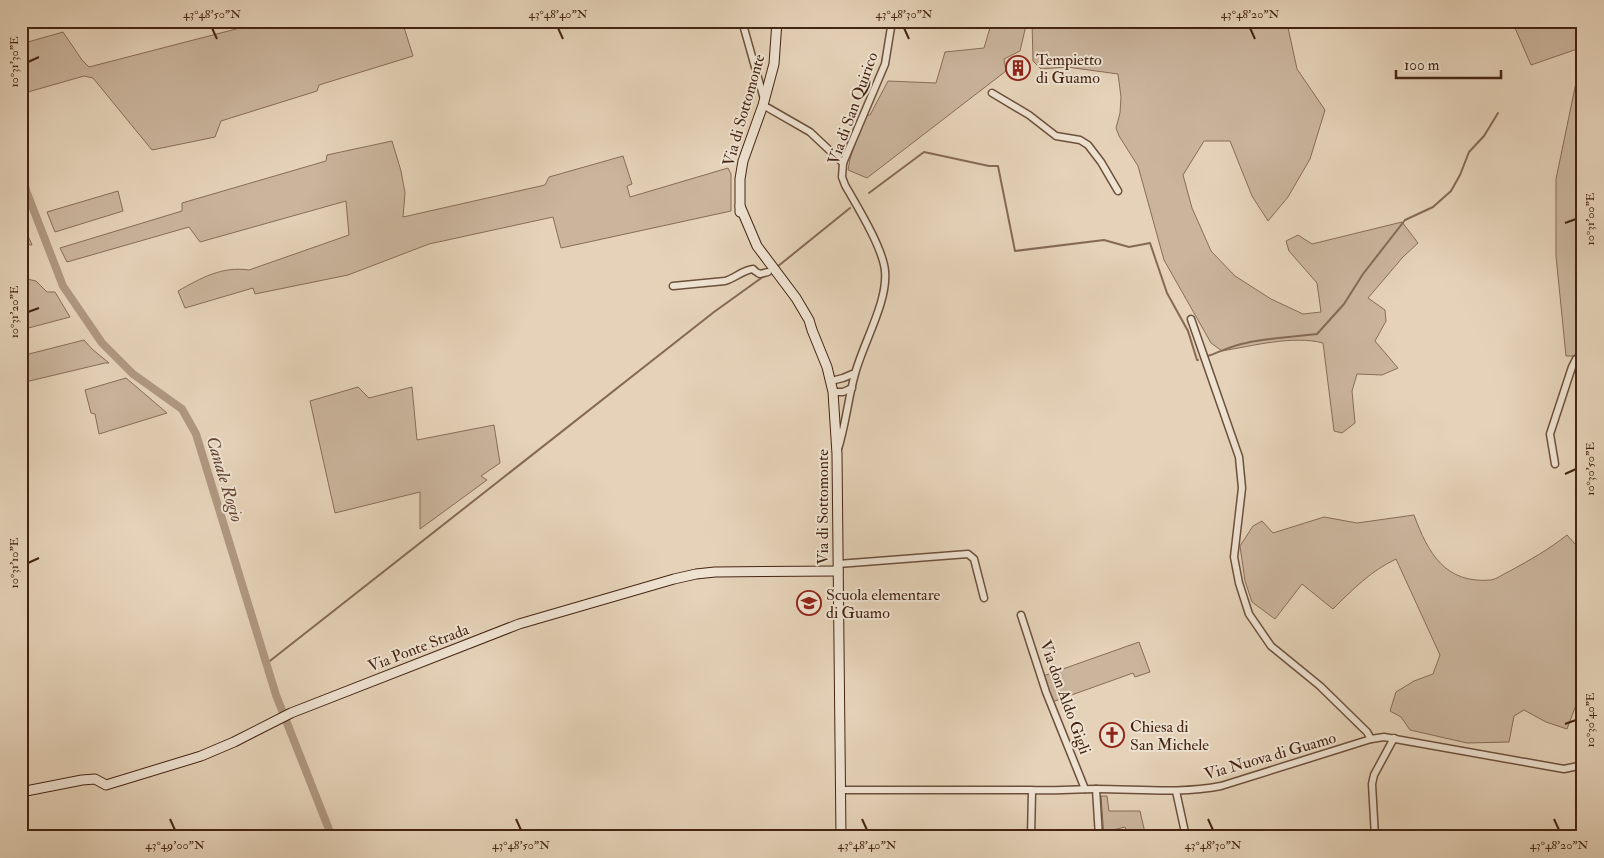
<svg xmlns="http://www.w3.org/2000/svg" width="1604" height="858" viewBox="0 0 1604 858" font-family="'IM FELL Double Pica',serif">
<rect width="100%" height="100%" fill="#e5d2b8"/>
<filter id="stains"><feTurbulence type="fractalNoise" baseFrequency=".004" numOctaves="4"/><feColorMatrix values="0 0 0 0 .2 0 0 0 0 .09 0 0 0 0 .02 0 0 0 .5 -.17"/></filter>
<radialGradient id="worn" r=".72"><stop offset=".6" stop-color="#630" stop-opacity="0"/><stop offset="1" stop-color="#630" stop-opacity=".3"/></radialGradient>
<g fill="#cab49c" stroke="#886c57">
<path d="M267 21H284L293 28 317 21H402L413 56 319 85 317 91 221 121 215 137 152 150 93 78 84 76 21 94V44L63 32 82 60 89 67Z"/>
<path d="M992 21H1027L1020 51 1004 59 1006 71 867 178 848 170 850 159 864 116 870 115 888 81 936 83 945 52 984 48Z"/>
<path d="M1032 21H1285L1287 23 1297 69 1325 110 1310 159 1288 197 1268 221 1252 196 1230 141H1204L1183 175 1192 208 1211 251 1235 276 1271 299 1303 314 1321 312 1317 283 1289 251 1286 241 1298 235 1312 244 1402 222 1418 243 1403 257 1368 298 1385 310 1386 321 1375 341 1398 368 1382 375 1357 374 1352 391 1355 423 1342 433 1334 431 1323 343C1293 335 1252 346 1222 351L1211 343 1164 260 1138 166 1119 136 1116 128 1120 113 1121 97 1118 74 1067 67 1041 69 1033 61Z"/>
<path d="M1512 21H1583V47L1531 65Z"/>
<path d="M1583 49V356H1566L1556 256V179Z"/>
<path d="M392 141 401 171 405 193 403 217 545 185 549 177 623 156 632 184 627 186 630 197 728 168 731 174V211L561 248 553 217 429 244 348 275 255 294 253 288 185 308 178 291C201 278 222 266 249 270L349 235 346 201 200 242 189 227 67 262 60 248 182 211V203L326 161 327 155Z"/>
<path d="M118 191 123 211 55 232 47 212Z"/>
<path d="M21 220 32 245 21 244Z"/>
<path d="M27 279 36 281 47 292H55L70 317 21 330V280Z"/>
<path d="M84 340 92 349 109 363H105L21 383V356Z"/>
<path d="M126 378 167 413 99 434 95 414 91 413 85 390Z"/>
<path d="M358 387 369 398 412 387 417 440 494 425 500 463 481 476 487 480 420 529V492L335 513 310 401Z"/>
<path d="M1414 515C1428 553 1445 584 1491 580 1497 579 1503 574 1508 572 1530 560 1548 550 1567 535L1576 545 1583 547V705H1576L1567 729 1546 722 1524 710 1514 716 1509 742 1467 743 1410 730 1401 717 1390 711 1396 692 1414 681 1433 674 1440 655 1396 559C1371 571 1353 589 1333 609L1302 584 1275 619 1252 602 1245 581 1240 546 1253 526 1262 521 1273 533 1324 517 1357 523Z"/>
<path d="M1139 642 1150 672 1135 677 1133 673 1052 702 1043 676Z"/>
<path d="M1101 796H1107L1109 811H1140L1146 837H1128L1125 827 1109 831 1110 837H1104Z"/>
</g>
<g fill="none" stroke-linecap="round" stroke-linejoin="round">
<g stroke="#856954" stroke-width="2">
<path d="M869 193 924 152 989 166H998L1015 251 1104 240 1129 247 1150 243 1167 293 1188 331 1197 360H1198"/>
<path d="M777 267 850 208"/>
<path d="M1208 356C1220 352 1233 345 1246 343 1269 338 1293 337 1317 334L1344 304 1363 274 1405 220 1433 207 1451 191 1460 175 1469 152 1484 136 1498 113"/>
<path d="M266 664 714 312 764 276"/>
</g>
<path stroke="#af9780" stroke-width="8" d="M21 173 27 193 63 286 102 343 133 374 182 409 196 434 276 695 332 837"/>
<defs>
<g id="street">
<path d="M742 21 764 99"/>
<path d="M992 93 1029 115 1056 136 1080 140 1088 145 1101 162 1118 191"/>
<path d="M763 105 810 132 843 163"/>
<path d="M758 273 760 274 768 272"/>
<path d="M673 286 725 281C735 278 743 270 753 269L755 271"/>
<path d="M1191 319 1239 457 1242 488 1234 557 1239 583 1249 614 1271 646 1320 686 1367 732 1371 739"/>
<path d="M831 381 843 378 855 373"/>
<path d="M833 392H843L852 388"/>
<path d="M838 449C846 424 848 398 855 374 863 343 888 302 885 271 883 248 857 206 845 185L842 177 843 163 885 64 892 21"/>
<path d="M1555 464 1550 434 1572 367 1576 359 1583 355"/>
<path d="M838 564 968 554 974 559 984 598"/>
<path d="M1021 615 1046 692 1085 789"/>
<path d="M1096 789 1099 837"/>
<path d="M841 790C905 790 968 790 1031 790 1053 791 1074 789 1096 789 1138 789 1180 794 1221 786L1371 739 1384 737 1564 769 1583 765"/>
<path d="M1176 791 1186 837"/>
<path d="M1031 837 1032 791"/>
<path d="M1375 837 1372 784 1374 775 1394 738"/>
</g>
<g id="secondary">
<path d="M740 206 757 246 796 298 809 320 812 330 827 367 833 392 837 454 841 837"/>
<path d="M740 212V179L743 161 763 105 774 64 777 21"/>
<path d="M21 792 82 780 95 779 106 785 201 756 234 742 291 713 519 624 674 579 696 574 715 572 838 571"/>
</g>
</defs>
<use href="#street" stroke="#6d503c" stroke-width="9"/>
<use href="#secondary" stroke="#452412" stroke-width="11"/>
<use href="#street" stroke="#eee2d1" stroke-width="6"/>
<use href="#secondary" stroke="#eee2d1" stroke-width="9"/>
</g>
<path fill="none" stroke="#452412" stroke-width="2" d="M212 28 217 39M558 28 563 39M904 28 909 39M1250 28 1255 39M28 62 39 57M1565 223 1576 219M28 312 39 308M1565 474 1576 469M28 563 39 558M1565 724 1576 720M170 819 175 830M516 819 521 830M862 819 867 830M1208 819 1213 830M1554 819 1559 830"/>
<defs>
<symbol id="building-ring" viewBox="-11 -11 22 22"><circle r="9.5" fill="#eee2d1" stroke="#8f2418" stroke-width="1.5"/><path d="M-4-6H4V6H1V3H-1V6H-4ZM-2.5-4.3h1.7v1.8h-1.7ZM.8-4.3h1.7v1.8H.8ZM-2.5-1h1.7V.8h-1.7ZM.8-1h1.7V.8H.8Z" fill="#8f2418"/></symbol>
<symbol id="school-ring" viewBox="-11 -11 22 22"><circle r="9.5" fill="#eee2d1" stroke="#8f2418" stroke-width="1.5"/><path d="M0-5L7-2L0 1L-7-2ZM-4 1L0 2.5L4 1V4Q0 6-4 4Z" fill="#8f2418"/></symbol>
<symbol id="church-ring" viewBox="-11 -11 22 22"><circle r="9.5" fill="#eee2d1" stroke="#8f2418" stroke-width="1.5"/><path d="M-1.2-6h2.4v3.5h3.3v2.4h-3.3V6h-2.4V-.1h-3.3v-2.4h3.3Z" fill="#8f2418"/></symbol>
</defs>
<g fill-rule="evenodd">
<use href="#building-ring" x="1004" y="54" width="28" height="28"/>
<use href="#school-ring" x="795" y="589" width="28" height="28"/>
<use href="#church-ring" x="1098" y="721" width="28" height="28"/>
</g>
<g text-anchor="middle" stroke-width="4" stroke-linejoin="round" paint-order="stroke">
<g font-size="16" fill="#452412" stroke="#eee2d1" text-anchor="start">
<text x="1036" y="65">Tempietto<tspan x="1036" dy="18">di Guamo</tspan></text>
<text x="826" y="600">Scuola elementare<tspan x="826" dy="18">di Guamo</tspan></text>
<text x="1130" y="732">Chiesa di<tspan x="1130" dy="18">San Michele</tspan></text>
</g>
<g font-size="16" fill="#452412" stroke="#eee2d1">
<text transform="translate(852 108) rotate(-70)" y="6">Via di San Quirico</text>
<text transform="translate(743 110) rotate(-74)" y="6">Via di Sottomonte</text>
<text transform="translate(822 507) rotate(-90)" y="6">Via di Sottomonte</text>
<text transform="translate(418 647) rotate(-21)" y="6">Via Ponte Strada</text>
<text transform="translate(1066 697) rotate(70)" y="6">Via don Aldo Gigli</text>
<text transform="translate(1270 755) rotate(-16)" y="6">Via Nuova di Guamo</text>
</g>
<g font-size="18" font-style="italic" fill="#654633" stroke="#eee2d1">
<text transform="translate(225 479) rotate(73)" y="6">Canale Rogio</text>
</g>
</g>
<rect width="1604" height="858" fill="none" stroke="#e5d2b8" stroke-width="55"/>
<path d="M1396 70v8h105v-8" fill="none" stroke="#452412" stroke-width="2.5"/>
<text x="1404" y="70" font-size="15" fill="#452412" stroke="#eee2d1" stroke-width="4" paint-order="stroke">100 m</text>
<rect x="28" y="28" width="1548" height="802" fill="none" stroke="#452412" stroke-width="2"/>
<g font-size="12" text-anchor="middle" fill="#452412">
<text x="212" y="18">43°48'50"N</text>
<text x="558" y="18">43°48'40"N</text>
<text x="904" y="18">43°48'30"N</text>
<text x="1250" y="18">43°48'20"N</text>
<text transform="translate(14 62) rotate(-90)" y="4">10°31'30"E</text>
<text transform="translate(1590 219) rotate(-90)" y="4">10°31'00"E</text>
<text transform="translate(14 312) rotate(-90)" y="4">10°31'20"E</text>
<text transform="translate(1590 469) rotate(-90)" y="4">10°30'50"E</text>
<text transform="translate(14 563) rotate(-90)" y="4">10°31'10"E</text>
<text transform="translate(1590 720) rotate(-90)" y="4">10°30'40"E</text>
<text x="175" y="849">43°49'00"N</text>
<text x="521" y="849">43°48'50"N</text>
<text x="867" y="849">43°48'40"N</text>
<text x="1213" y="849">43°48'30"N</text>
<text x="1559" y="849">43°48'20"N</text>
</g>
<rect width="100%" height="100%" filter="url(#stains)"/>
<rect width="100%" height="100%" fill="url(#worn)"/>
</svg>
